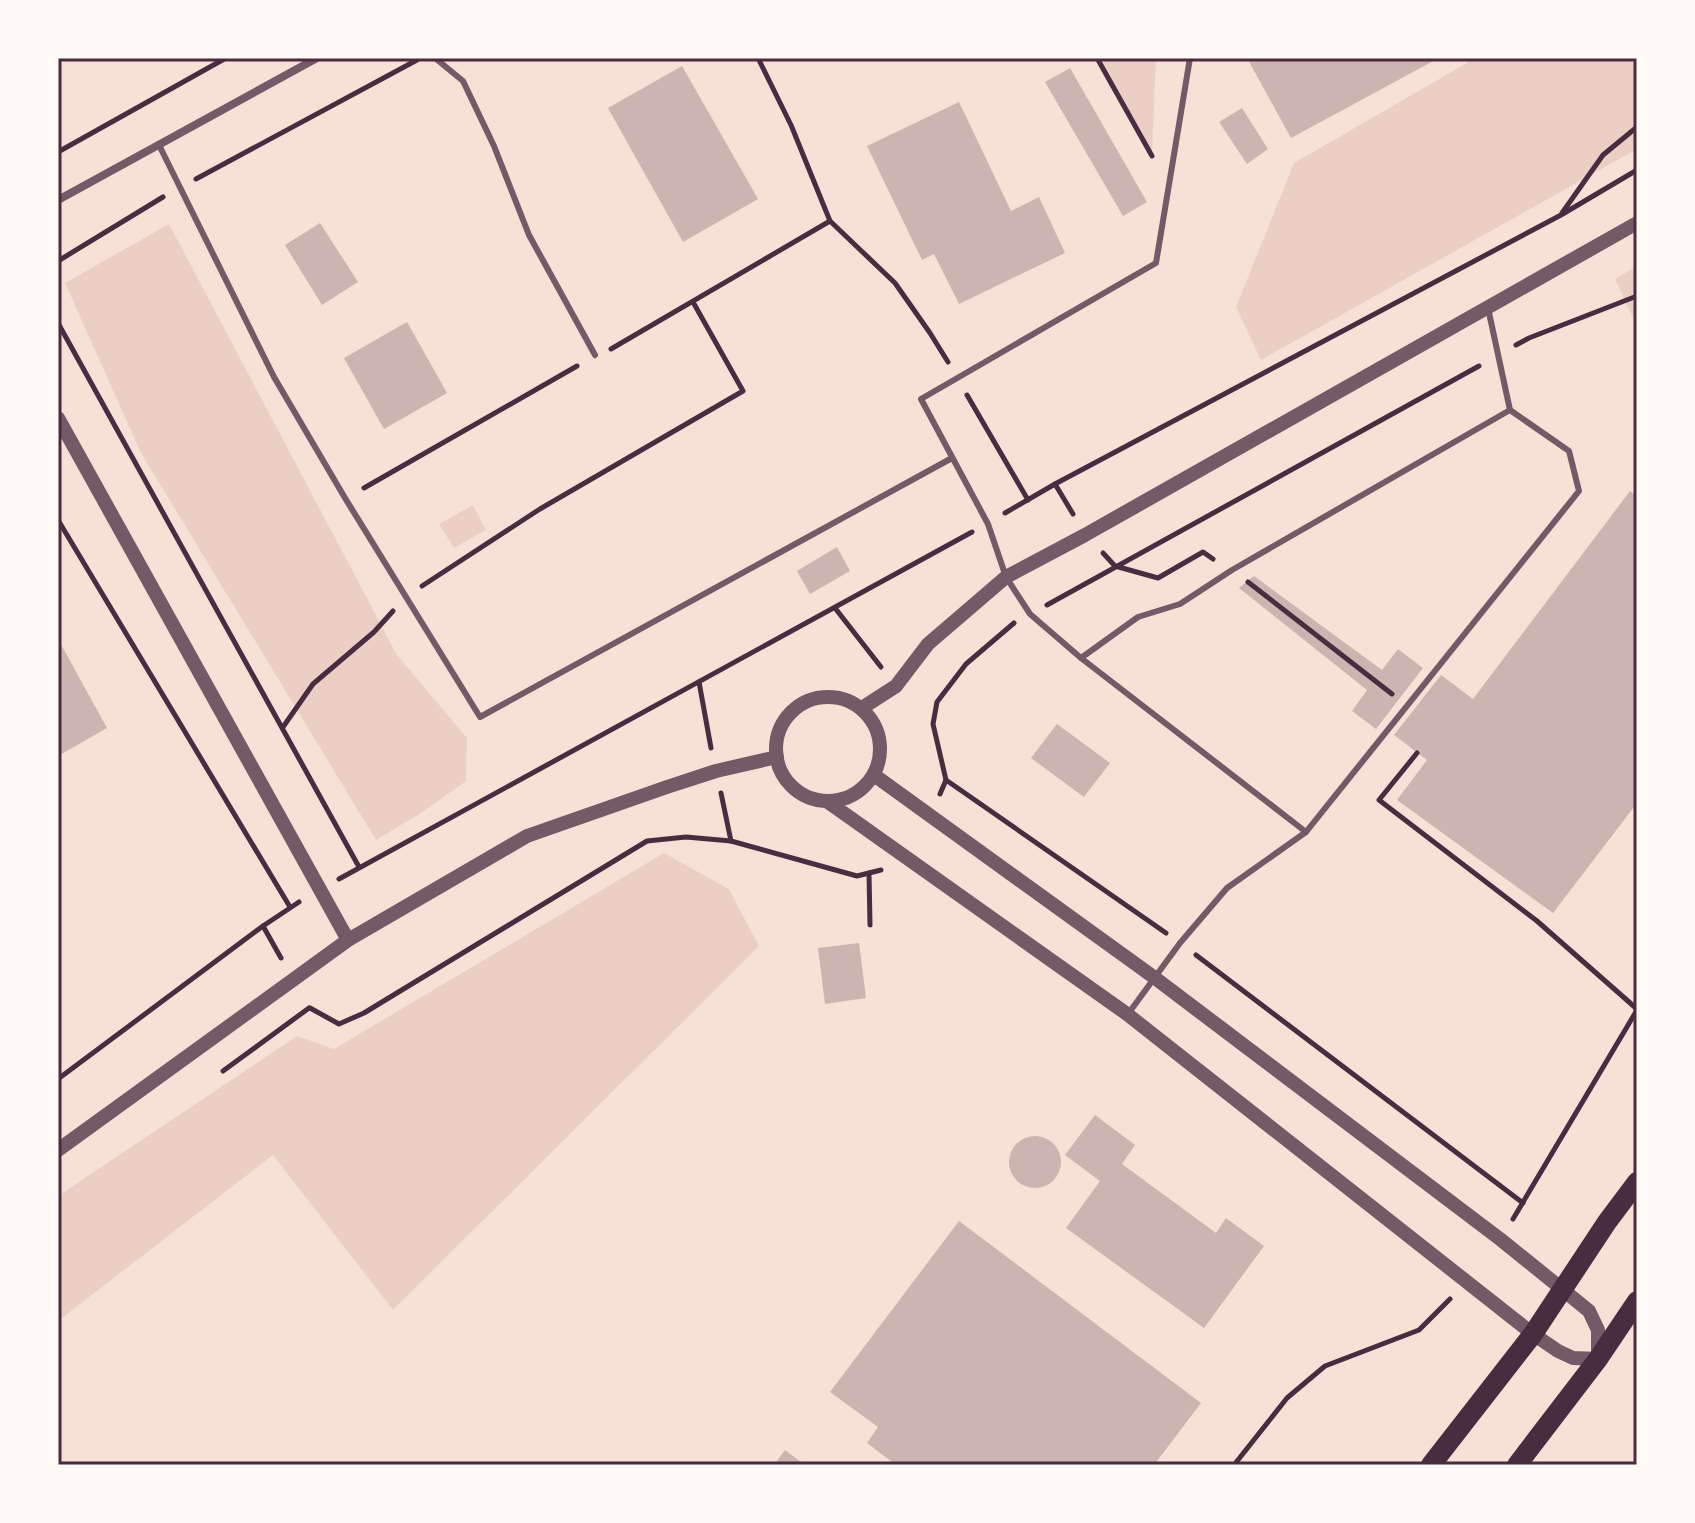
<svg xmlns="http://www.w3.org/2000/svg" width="1695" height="1523" viewBox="0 0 1695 1523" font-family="'Roboto Condensed',sans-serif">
<rect width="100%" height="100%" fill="#f7e1d7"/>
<g fill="#ebcfc5">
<path d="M1098 58H1156L1152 155Z"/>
<path d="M1465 58H1637V149L1261 360 1236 307 1294 163 1467 63Z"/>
<path d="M169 224 397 655 467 738 466 781 421 813 376 840 141 453 65 283Z"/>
<path d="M1637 266V327L1615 279Z"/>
<path d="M473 505 486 530 454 548 439 524Z"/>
<path d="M664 853 729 889 759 946 393 1310 273 1155 58 1321V1196L297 1036 334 1049Z"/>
</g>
<g fill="#ccb4b1">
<path d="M1247 58H1439L1291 138Z"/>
<path d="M682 66 758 199 683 242 608 108Z"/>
<path d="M1070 68 1147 202 1123 216 1045 82Z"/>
<path d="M959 102 1011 211 1039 197 1065 253 959 304 934 254 922 260 867 146Z"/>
<path d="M1242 108 1268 149 1247 164 1219 122Z"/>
<path d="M320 223 358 282 322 305 285 245Z"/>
<path d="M407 322 447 393 384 429 344 358Z"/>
<path d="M1637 490V803L1553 913 1397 800 1427 760 1394 735 1441 675 1473 699 1630 491 1634 494Z"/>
<path d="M837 547 850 571 810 594 797 571Z"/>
<path d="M1254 576 1382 670 1398 649 1423 668 1376 729 1352 711 1367 690 1239 588Z"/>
<path d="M58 639 107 728 58 756Z"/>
<path d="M1057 724 1110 763 1084 797 1031 758Z"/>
<path d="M859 943 866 998 825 1004 818 948Z"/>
<path d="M1095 1115 1135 1145 1122 1164 1216 1233 1226 1218 1264 1246 1204 1328 1066 1228 1100 1181 1065 1155Z"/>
<circle cx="1035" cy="1162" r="26"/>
<path d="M959 1221 1201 1403 1154 1465H896L867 1443 878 1427 830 1392Z"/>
<path d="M785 1450 805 1465H774Z"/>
</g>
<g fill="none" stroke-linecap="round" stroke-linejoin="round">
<g stroke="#4a2c40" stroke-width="5">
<path d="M758 58 791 125 830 221 895 283 930 333 948 362"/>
<path d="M1097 58 1152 156"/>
<path d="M58 152 226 58"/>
<path d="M196 179 417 60"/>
<path d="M1562 213 1603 155 1637 127"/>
<path d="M58 261 163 197"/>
<path d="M58 323 359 867"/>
<path d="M1516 345 1529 338 1637 296"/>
<path d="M611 349 830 221"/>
<path d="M967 395 1028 500"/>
<path d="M1055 484 1073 514"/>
<path d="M364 488 577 366"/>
<path d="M1005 513 1055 484 1561 215 1637 170"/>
<path d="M58 520 290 907"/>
<path d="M1103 553 1115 566 1158 578 1203 552 1213 559"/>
<path d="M1248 582 1392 694"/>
<path d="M422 586 540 509 743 391 693 302"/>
<path d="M1047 605 1479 366"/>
<path d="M835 608 881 667"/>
<path d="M699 682 711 748"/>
<path d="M283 727 313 684 374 632 393 611"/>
<path d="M1417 753 1379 800 1537 921 1637 1009"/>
<path d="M946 780 1166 933"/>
<path d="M721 793 731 841"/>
<path d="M940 794 946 780 933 724 937 702 966 664 1014 623"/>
<path d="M869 873 870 925"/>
<path d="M339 879 972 532"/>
<path d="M263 926 281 958"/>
<path d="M1196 955 1523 1203"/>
<path d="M310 1008 339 1024 364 1013 647 841 686 837 731 841 857 876 881 870"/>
<path d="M223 1071 309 1008"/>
<path d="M58 1079 263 926 299 902"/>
<path d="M1513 1219 1637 1010"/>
<path d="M1234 1465 1287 1398 1325 1366 1419 1330 1450 1299"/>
</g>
<g stroke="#755966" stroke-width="6">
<path d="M435 58 463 81 494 146 529 235 595 355"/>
<path d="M1190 58 1156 263 921 399 988 524 1006 577 1030 614 1081 658 1306 832"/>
<path d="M159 145 274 377 345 498 480 717 952 458"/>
<path d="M1081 658 1138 617 1180 604 1232 570 1510 410"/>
<path d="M1128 1014 1180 943 1227 888 1306 832 1579 491 1569 451 1510 410 1488 308"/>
</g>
<path stroke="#755966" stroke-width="8" d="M58 200 317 58"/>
<g stroke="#755966" stroke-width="14">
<path d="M58 418 348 940"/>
<circle cx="828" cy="749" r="52"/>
<path d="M862 708 896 686 928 644 1006 577 1085 535 1637 223"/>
<path d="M828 802 1127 1014 1533 1334 1558 1351 1573 1358 1598 1359V1330L1589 1311 1562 1289 1500 1239 1155 978 874 775"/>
<path d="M58 1150 348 940 527 836 667 787 716 771 777 757"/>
</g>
<g stroke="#4a2c40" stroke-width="20">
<path d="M1431 1465 1533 1334 1607 1222 1637 1182"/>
<path d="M1517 1465 1598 1359 1637 1301"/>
</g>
</g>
<rect width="1695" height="1523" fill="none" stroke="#fffaf5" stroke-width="120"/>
<rect x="60" y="60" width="1575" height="1403" fill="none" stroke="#4a2c40" stroke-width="3"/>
</svg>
